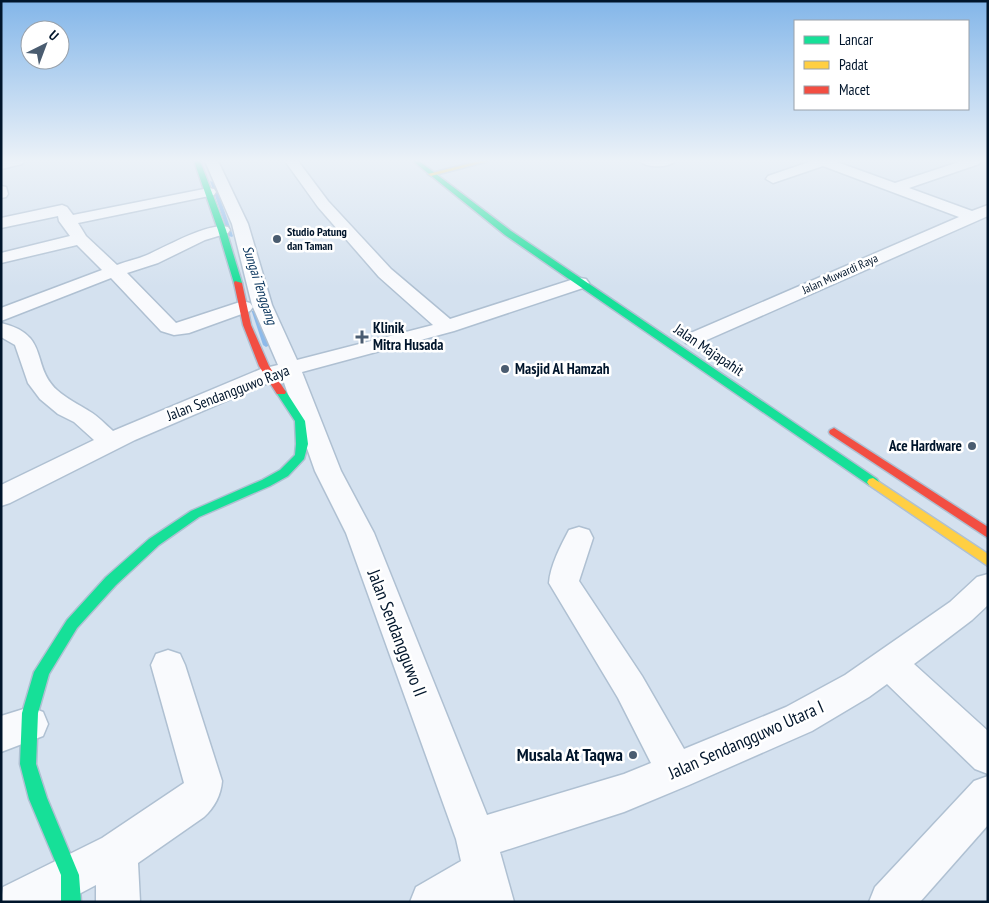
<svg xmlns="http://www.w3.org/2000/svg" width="989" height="903" viewBox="0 0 989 903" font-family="'PT Sans Narrow',sans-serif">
<rect width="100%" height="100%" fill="#d4e1ef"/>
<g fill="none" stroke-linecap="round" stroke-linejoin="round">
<g fill="#8dbaea" fill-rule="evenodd">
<path d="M210 181 213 182 219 195 233 236 232 237 229 236Z"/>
<path d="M252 311H254L256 312 269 345 268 346 266 347 263 345 252 312Z"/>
</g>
<defs>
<g id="street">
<path d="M1 161H24L22 164 1 169Z"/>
<path d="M205 161H218L248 224 272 305 297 360 433 325 379 277 318 207 285 161H298L328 201 391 269 450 319 574 279 580 278 586 279 589 283 586 287 454 331 302 372 341 471 374 533 487 815 624 774 651 763 618 698 549 583C550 566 561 545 569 530L579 527 589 530 593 538 579 581 642 676 684 749 786 707 845 675 950 602 977 577 988 574V605L972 620 914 664 988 731V774L975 769 887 684 869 697 812 731 689 785 624 812 500 852 514 902H410L416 887 461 861 456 839 346 533 315 471 282 377 135 440 10 503 1 506V485L94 440 74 422 58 414 40 399 28 383 15 345 1 337V323C51 335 30 365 57 390 67 399 78 404 89 411 98 416 105 424 113 431L261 369 278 365 252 305 232 224Z"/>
<path d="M640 161H675C669 168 646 168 640 161Z"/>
<path d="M812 161H834L895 183 962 161H980L979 164 909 188 972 211 988 205V216L700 343 693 345 686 343 683 339 686 335 959 217 823 166 773 183 766 179 768 176Z"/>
<path d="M1 186 6 187 8 194 6 197 1 198Z"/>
<path d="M209 188 214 189 216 192 214 195 78 223 86 236 117 265C127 261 138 259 147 255 166 247 208 222 228 227L230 230 228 233 205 240 158 263 127 273 176 323 243 301 250 303 253 307 250 311 189 333 174 335 161 331 111 278 1 321V308L102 270 77 245 1 263V253L70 236 59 221 58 216 1 228V218L62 205 67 207 73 215Z"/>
<path d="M168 650 180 654 185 665 222 781C221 795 214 808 204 817L138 863 140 902H96V885L64 902H1L3 887 102 838 184 783 151 665 156 654Z"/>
<path d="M30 707 43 712 48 724 43 736 1 752V716Z"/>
<path d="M988 776V825L920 902H869L875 887 974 781Z"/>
</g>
<g id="fast">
<path d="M194 161H200L226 230 242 283 241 285 234 283 218 230Z"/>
<path d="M413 161H419L511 231 877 479 879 482 877 485H869L505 235Z"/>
<path d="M281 389 285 390 305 421 308 444 304 459 288 476 270 486 199 517 159 545 116 585 77 628 49 674 38 713 36 764 47 798 79 875 81 902H61V875L29 799 20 764 22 713 34 672 67 620 106 577 149 539 191 511 262 480 280 470 295 455 296 444 295 421 276 392Z"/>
</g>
<g id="slow">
<path d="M479 161H489L431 176 428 174Z"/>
<path d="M873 478 988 554V566L869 485 867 482 869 479Z"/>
</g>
<g id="jam">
<path d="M235 281 242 283 251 325 269 366 286 392 285 394H277L259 366 243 325 234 283Z"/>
<path d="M834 428 988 527V538L830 434 829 432 830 430Z"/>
</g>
</defs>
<use href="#street" stroke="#afc0d2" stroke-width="3"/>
<use href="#fast" stroke="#afc0d2" stroke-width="3"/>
<use href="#slow" stroke="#afc0d2" stroke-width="3"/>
<use href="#jam" stroke="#afc0d2" stroke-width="3"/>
<use href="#street" fill="#f9fafd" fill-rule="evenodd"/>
<use href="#fast" fill="#16e098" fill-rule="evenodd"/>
<use href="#slow" fill="#ffcf43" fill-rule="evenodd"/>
<use href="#jam" fill="#f24e42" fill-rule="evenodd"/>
</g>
<linearGradient id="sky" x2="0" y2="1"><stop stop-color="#83b6e9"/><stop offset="0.56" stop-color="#ecf2f8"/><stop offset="1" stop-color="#ecf2f8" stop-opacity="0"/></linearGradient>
<rect width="989" height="287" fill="url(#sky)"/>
<g fill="#4a5c70" stroke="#fff" stroke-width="2">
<circle cx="277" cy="239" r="5"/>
<path d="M359.5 329.5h5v5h5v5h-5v5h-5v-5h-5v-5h5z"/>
<circle cx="505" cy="369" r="5"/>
<circle cx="972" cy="446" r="5"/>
<circle cx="633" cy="755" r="5"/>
</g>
<g text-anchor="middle" stroke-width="5" stroke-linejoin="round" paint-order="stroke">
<g font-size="12" font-weight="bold" fill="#00152b" stroke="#fff" text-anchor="start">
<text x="287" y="236">Studio Patung<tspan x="287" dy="14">dan Taman</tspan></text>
</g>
<g font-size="12" fill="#00152b" stroke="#fff">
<text transform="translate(840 274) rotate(-24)" y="4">Jalan Muwardi Raya</text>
</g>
<g font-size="14" font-style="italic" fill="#0d3860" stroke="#fff">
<text transform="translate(260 285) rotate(72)" y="5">Sungai Tenggang</text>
</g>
<g font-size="15" font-weight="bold" fill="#00152b" stroke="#fff" text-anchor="start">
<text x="373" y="333">Klinik<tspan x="373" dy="17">Mitra Husada</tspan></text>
<text x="515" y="374">Masjid Al Hamzah</text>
<text x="962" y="451" text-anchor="end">Ace Hardware</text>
</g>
<g font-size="15" fill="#00152b" stroke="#fff">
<text transform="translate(709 350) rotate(34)" y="5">Jalan Majapahit</text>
<text transform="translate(228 393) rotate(-21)" y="5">Jalan Sendangguwo Raya</text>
</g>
<g font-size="18" fill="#00152b" stroke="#fff">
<text transform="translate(397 633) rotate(69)" y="6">Jalan Sendangguwo II</text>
<text transform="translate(746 740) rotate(-24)" y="6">Jalan Sendangguwo Utara I</text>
</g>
<g font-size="18" font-weight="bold" fill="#00152b" stroke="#fff" text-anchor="end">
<text x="623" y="761">Musala At Taqwa</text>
</g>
</g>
<rect width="989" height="903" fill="none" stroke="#00152b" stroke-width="5"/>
<rect x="794" y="20" width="175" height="90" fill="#ffffff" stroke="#99a1aa"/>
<rect x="804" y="36" width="25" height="8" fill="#16e098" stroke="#99a1aa"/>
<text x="839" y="45" font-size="15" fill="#00152b">Lancar</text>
<rect x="804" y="61" width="25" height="8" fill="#ffcf43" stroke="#99a1aa"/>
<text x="839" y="70" font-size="15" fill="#00152b">Padat</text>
<rect x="804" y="86" width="25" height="8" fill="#f24e42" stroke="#99a1aa"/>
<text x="839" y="95" font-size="15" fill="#00152b">Macet</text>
<g transform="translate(45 45) rotate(42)"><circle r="24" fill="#ffffff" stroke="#99a1aa"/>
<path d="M0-4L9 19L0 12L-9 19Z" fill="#4a5c70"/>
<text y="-8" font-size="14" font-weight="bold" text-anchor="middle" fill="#00152b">U</text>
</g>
</svg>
